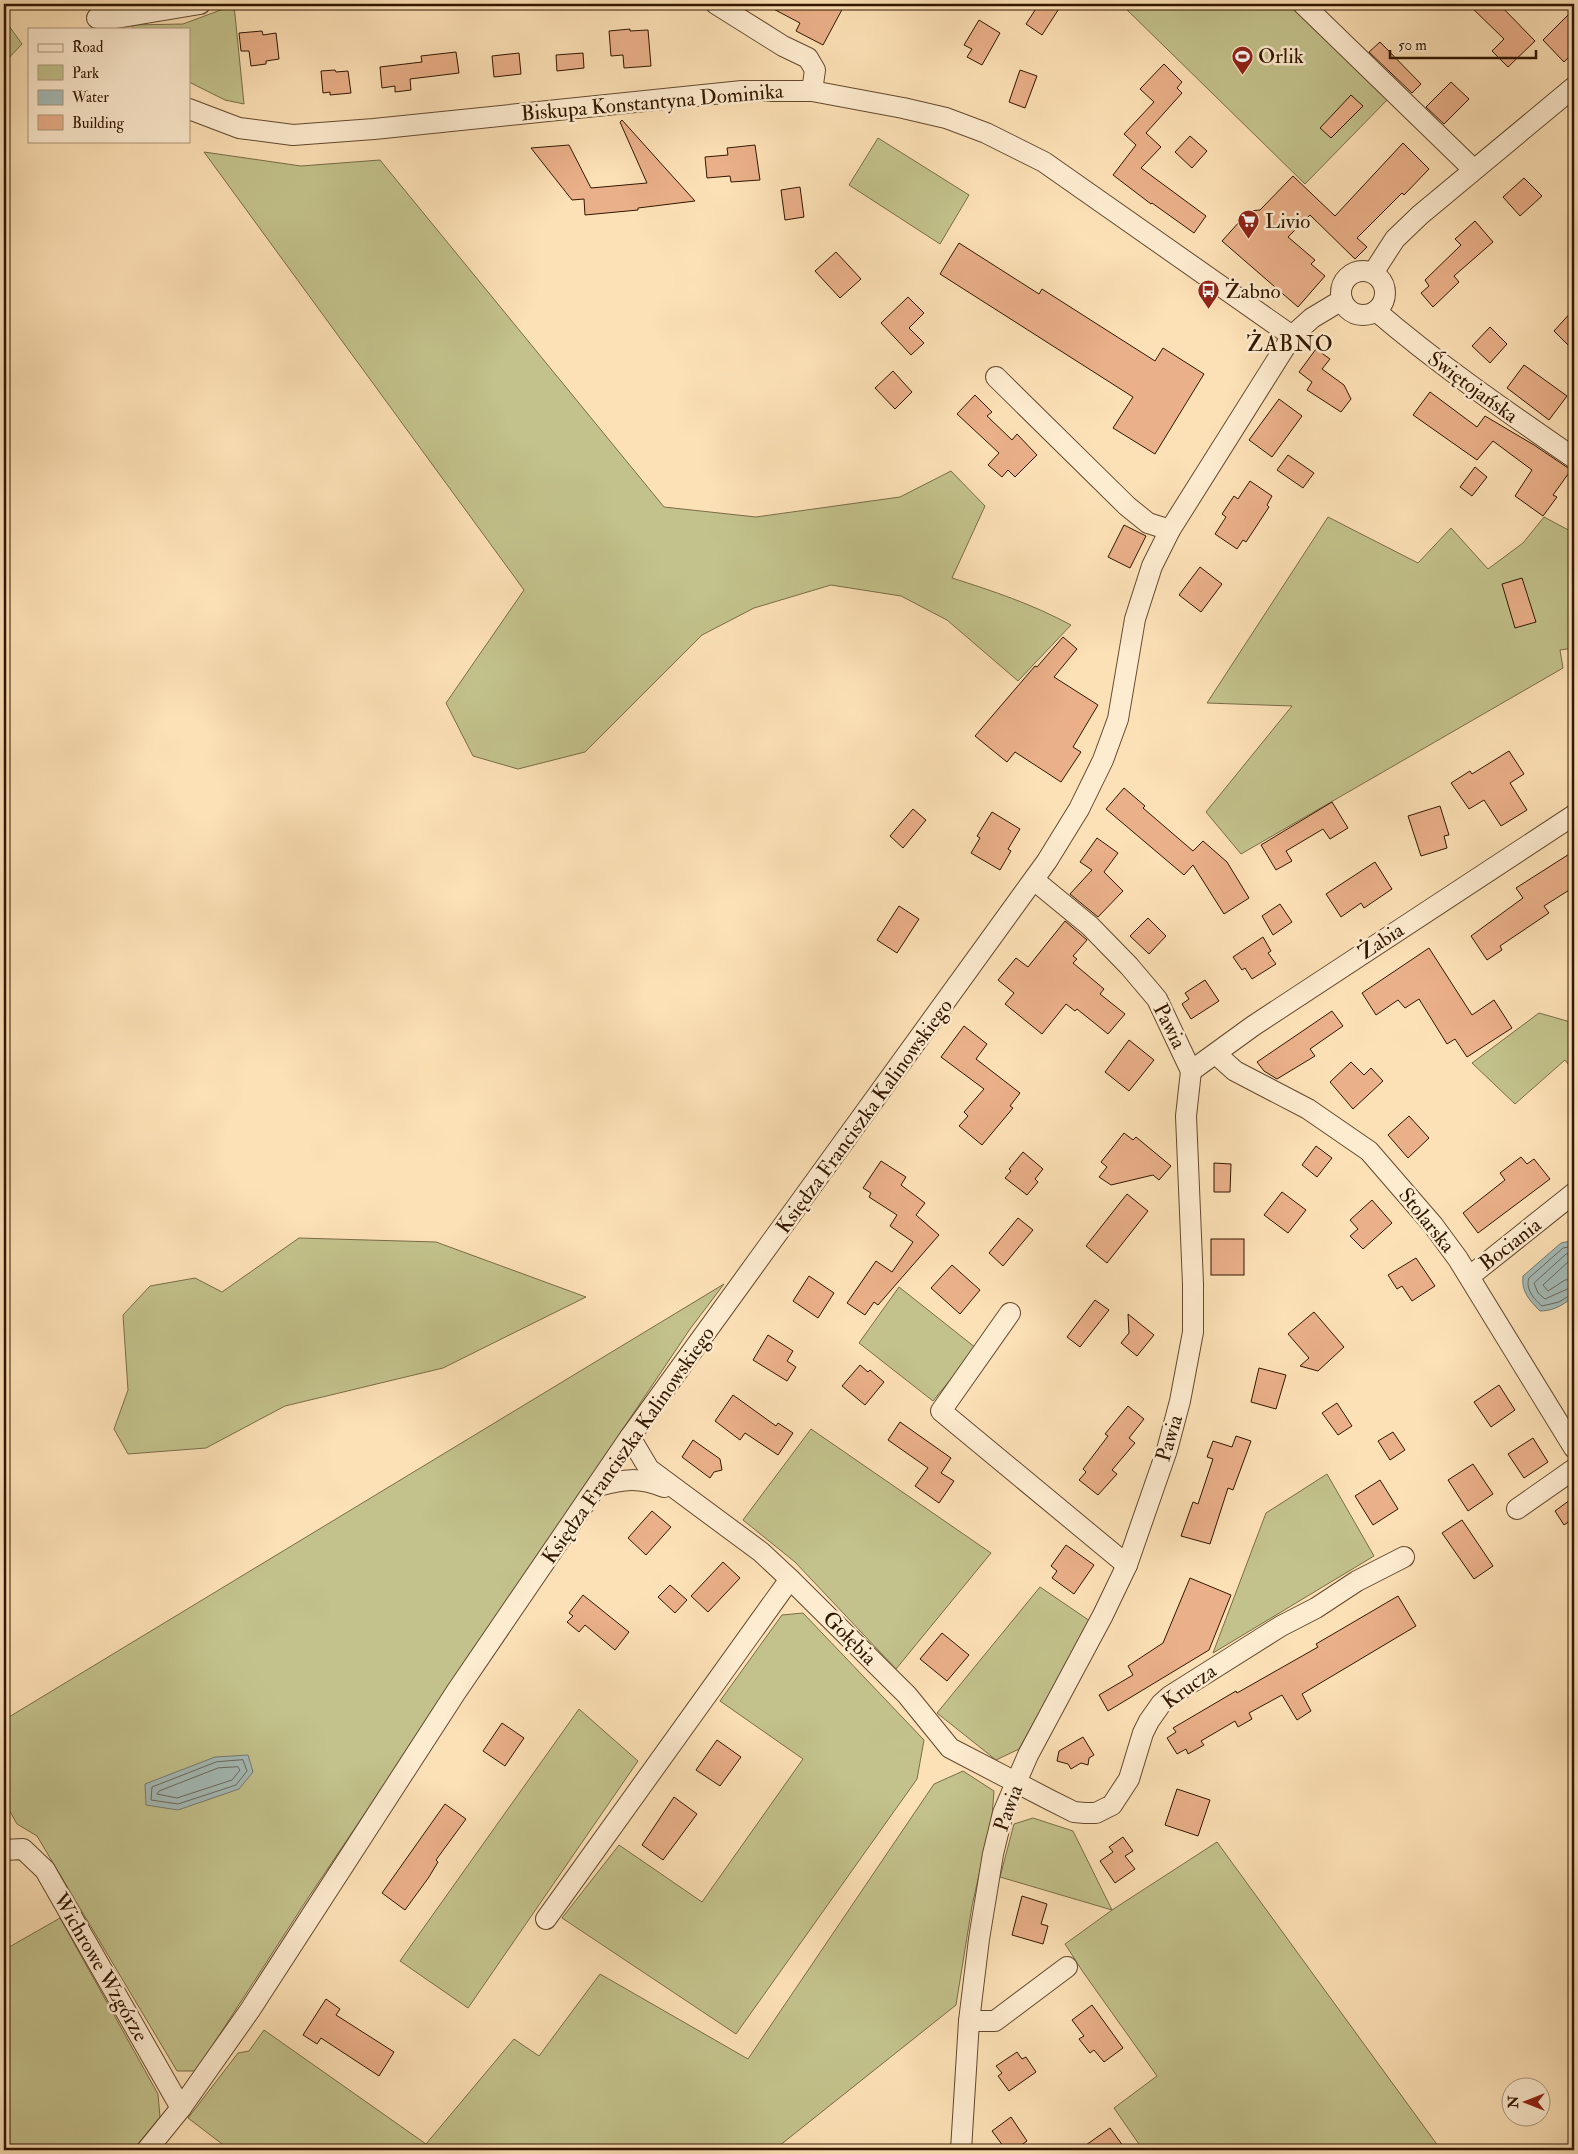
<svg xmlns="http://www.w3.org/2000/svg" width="1578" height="2154" viewBox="0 0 1578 2154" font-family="'IM FELL Double Pica',serif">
<rect width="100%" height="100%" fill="#fde1b6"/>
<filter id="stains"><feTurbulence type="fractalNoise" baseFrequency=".004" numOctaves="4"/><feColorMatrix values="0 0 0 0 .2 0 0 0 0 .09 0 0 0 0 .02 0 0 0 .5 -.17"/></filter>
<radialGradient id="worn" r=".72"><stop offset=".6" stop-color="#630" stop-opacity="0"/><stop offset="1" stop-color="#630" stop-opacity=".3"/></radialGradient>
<g fill="#c3c28c" stroke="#7a6c46">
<path d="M1121 4H1293L1388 99 1305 184Z"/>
<path d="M234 5 244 104 225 100 189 82V29H134L131 25 183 24Z"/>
<path d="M4 19 22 44 4 63Z"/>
<path d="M878 138 969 195 940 244 849 185Z"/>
<path d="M204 152 301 166 380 160 664 507 756 517 900 497 951 471 985 506 952 578C993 591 1032 604 1071 625L1018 681 947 620 901 596 831 585 754 608 702 635 585 752 518 769 473 756 446 703 524 590Z"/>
<path d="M1328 517 1418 563 1451 528 1488 569 1523 543 1544 517 1574 533V648L1560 650 1563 668 1241 854 1206 812 1292 706 1207 703Z"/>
<path d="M1539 1013 1574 1023V1072L1565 1060 1515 1104 1472 1063Z"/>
<path d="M299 1238 436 1242 586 1297 443 1368 285 1406 206 1448 128 1454 114 1429 128 1390 123 1315 150 1286 195 1278 222 1292Z"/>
<path d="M724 1284 690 1329 308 1898 196 2071H177L37 1836 17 1824 4 1801V1720Z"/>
<path d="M899 1287 976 1348 933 1401 859 1343Z"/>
<path d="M811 1429 991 1553 896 1669 795 1562 743 1520Z"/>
<path d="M1327 1474 1374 1556 1213 1653 1266 1513Z"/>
<path d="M1040 1587 1090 1621 1019 1749 996 1760 937 1713Z"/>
<path d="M803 1613 924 1740 917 1779 736 2034 562 1918 619 1845 702 1902 803 1759 720 1701 782 1615Z"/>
<path d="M579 1709 638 1761 468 2008 400 1961Z"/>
<path d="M963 1771 994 1791 992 1816 972 1906 956 2005 774 2150H230L188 2118 238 2053 249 2051 264 2030 426 2144 514 2039 539 2056 600 1974 748 2059 934 1784Z"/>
<path d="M1033 1818 1073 1831 1112 1910 1217 1842 1441 2150H1143L1114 2108 1157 2076 1083 1972 1065 1944 1112 1910 1000 1877 1014 1824Z"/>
<path d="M60 1918 158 2094 160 2117 133 2150H4V1950Z"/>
</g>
<g fill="#a4bbb8" stroke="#76796e">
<path d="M1571 1241 1574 1242V1296C1563 1305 1554 1311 1540 1311 1529 1300 1521 1291 1523 1276L1561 1243Z"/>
<path d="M248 1755 253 1772 239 1789 178 1810 146 1805 145 1784 215 1757Z"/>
</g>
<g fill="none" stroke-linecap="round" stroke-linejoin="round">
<g stroke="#6a685c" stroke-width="1">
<path d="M1574 1246 1563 1248 1529 1278C1525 1289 1534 1299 1542 1306L1559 1302 1574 1293"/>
<path d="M1574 1253 1566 1254 1534 1283 1538 1293 1545 1299 1574 1286"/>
<path d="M1574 1260 1569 1261 1543 1285 1548 1291 1565 1280 1574 1279"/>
<path d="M243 1760 247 1771 236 1785 178 1804 151 1800 152 1787 216 1762Z"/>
<path d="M238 1767 240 1770 232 1780 177 1798 157 1794 159 1791 218 1768Z"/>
</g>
</g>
<g fill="#eab089" stroke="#311600">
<path d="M764 4H845L823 45 796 31 800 23Z"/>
<path d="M1039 4H1062L1042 35 1026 24Z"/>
<path d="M1468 4H1499L1535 41 1508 67 1492 51 1504 39Z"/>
<path d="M1574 9V52L1564 62 1543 40Z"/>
<path d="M979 20 1000 33 982 65 967 57 972 49 964 45Z"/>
<path d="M630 29V31L648 30 651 66 624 68 623 55 611 56 609 31Z"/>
<path d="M262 31 263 35 276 33 279 59 266 61V64L251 66 249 51H241L239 33Z"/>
<path d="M1380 42 1421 84 1412 93 1369 52Z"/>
<path d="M456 52 459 73 410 79 411 90 395 92V86L382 88 380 67 422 62 421 56Z"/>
<path d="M519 53 521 74 494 77 492 56Z"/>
<path d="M583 53 584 68 557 71 556 55Z"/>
<path d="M1164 64 1182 82 1177 88 1182 93 1146 133 1161 147 1141 168 1206 216 1194 233 1152 203 1151 204 1113 175 1136 145 1124 134 1154 102 1140 89Z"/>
<path d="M335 70 336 72 348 71 351 93 330 95V92L323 93 321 71Z"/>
<path d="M1020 70 1037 76 1025 108 1009 102Z"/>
<path d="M1451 82 1469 99 1444 124 1426 107Z"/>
<path d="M1351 95 1363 106 1331 138 1320 128Z"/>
<path d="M622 120 666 169 695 201 638 208V210L585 215 584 199 572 200 531 148 569 145 591 188 647 183 620 122Z"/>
<path d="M1190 136 1207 151 1192 168 1175 152Z"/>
<path d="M1403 143 1429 169 1404 195 1402 193 1357 238 1367 247 1355 259 1310 215 1288 237 1315 260 1311 264 1325 276 1298 307 1222 241 1249 211 1260 210 1293 176 1335 216Z"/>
<path d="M755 145 760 180 731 182 730 176 707 178 705 157 728 155 727 148Z"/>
<path d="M1524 178 1542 196 1520 216 1503 197Z"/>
<path d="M800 187 804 217 785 220 781 190Z"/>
<path d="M1475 221 1493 242 1454 276 1459 282 1433 307 1421 293 1429 286 1425 280 1461 245 1455 239Z"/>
<path d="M959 243 1039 294 1042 289 1155 361 1163 348 1204 374 1155 454 1113 428 1133 397 940 274Z"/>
<path d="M836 252 861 279 840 298 815 271Z"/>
<path d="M908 297 924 313 909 328 924 343 911 355 881 323Z"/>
<path d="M1574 309V351L1554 331Z"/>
<path d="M1490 327 1507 344 1490 363 1472 346Z"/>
<path d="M1316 349 1330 359 1322 369 1344 385 1351 399 1341 412 1307 390 1312 382 1299 372Z"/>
<path d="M1524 365 1567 396 1549 420 1507 388Z"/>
<path d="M893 371 912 392 895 409 875 388Z"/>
<path d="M1430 392 1477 427 1485 416 1534 445 1571 470 1553 495 1557 497 1543 516 1515 496 1532 470 1493 441 1477 460 1413 415Z"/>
<path d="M975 395 992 412 987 416 1012 440 1017 434 1037 455 1015 477 1008 470 1002 477 988 465 999 453 957 414Z"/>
<path d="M1279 399 1302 416 1272 457 1249 440Z"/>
<path d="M1288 455 1314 473 1303 488 1277 470Z"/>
<path d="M1475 467 1487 477 1472 496 1460 487Z"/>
<path d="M1250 481 1272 496 1267 505 1269 507 1246 542 1243 540 1237 549 1215 534 1226 517 1222 514 1234 496 1238 499Z"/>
<path d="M1124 525 1146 536 1130 568 1108 557Z"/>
<path d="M1200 567 1222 584 1201 612 1179 595Z"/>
<path d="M1522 578 1536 622 1515 628 1502 584Z"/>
<path d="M1063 637 1077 649 1054 677 1098 705 1073 747 1081 752 1061 782 1015 752 1007 762 975 736 1035 666 1037 667Z"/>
<path d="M1509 751 1524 774 1510 783 1527 810 1501 826 1484 800 1469 809 1451 783 1470 771 1472 774Z"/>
<path d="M1124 788 1145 806 1143 808 1193 851 1203 841 1227 862 1249 898 1224 914 1193 865 1184 875 1106 809Z"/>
<path d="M1332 802 1348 828 1330 839 1323 829 1286 851 1292 861 1276 870 1261 845Z"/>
<path d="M1440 806 1449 835 1444 836 1447 848 1421 856 1408 816Z"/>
<path d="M913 809 926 820 903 848 890 836Z"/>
<path d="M992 812 1020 829 1008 849 1011 851 1000 870 971 853 980 838 977 836Z"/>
<path d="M1097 838 1118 853 1104 872 1123 891 1098 917 1070 894 1092 870 1080 862Z"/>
<path d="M1574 851V887L1544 906 1549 913 1500 946 1502 950 1487 960 1471 936 1523 898 1516 888Z"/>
<path d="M1375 862 1392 889 1364 908 1361 903 1341 917 1326 894Z"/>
<path d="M1280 904 1292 922 1273 935 1262 916Z"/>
<path d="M899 906 919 919 897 953 877 940Z"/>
<path d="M1148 918 1166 936 1149 954 1130 936Z"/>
<path d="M1065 921 1087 940 1073 956 1077 959 1073 963 1104 989 1100 994 1125 1014 1108 1034 1077 1009 1075 1011 1066 1004 1042 1034 1005 1004 1014 993 998 980 1016 958 1028 967Z"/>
<path d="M1263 937 1271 951 1268 953 1276 964 1252 979 1245 968 1242 970 1233 957Z"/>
<path d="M1429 948 1472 1015 1494 1000 1512 1028 1467 1057 1455 1039 1447 1044 1419 999 1405 1008 1398 1000 1376 1015 1362 993Z"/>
<path d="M1205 980 1219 1001 1191 1019 1182 1004 1189 999 1185 993Z"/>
<path d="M1332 1011 1343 1026 1310 1049 1315 1056 1277 1079 1264 1071 1257 1062Z"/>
<path d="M964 1026 987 1044 976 1059 1020 1093 1010 1106 1013 1108 982 1145 959 1126 968 1116 964 1112 984 1089 941 1057Z"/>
<path d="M1129 1040 1154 1060 1129 1091 1105 1072Z"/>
<path d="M1351 1062 1364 1075 1371 1068 1383 1081 1353 1109 1330 1082Z"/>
<path d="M1409 1116 1429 1138 1408 1158 1388 1135Z"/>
<path d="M1124 1133 1133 1140 1136 1137 1171 1166 1159 1180 1153 1175 1111 1185 1099 1177 1107 1167 1101 1162Z"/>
<path d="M1316 1146 1332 1158 1317 1177 1302 1165Z"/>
<path d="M1023 1152 1043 1169 1035 1179 1038 1182 1027 1195 1005 1178 1011 1171 1009 1169Z"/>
<path d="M1521 1157 1527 1164 1534 1159 1550 1179 1478 1233 1463 1213 1505 1180 1500 1173Z"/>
<path d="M881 1161 906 1177 901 1185 925 1203 916 1215 939 1235 878 1305 874 1302 865 1315 847 1303 876 1261 892 1272 913 1242 890 1226 897 1215 869 1197 871 1193 863 1188Z"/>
<path d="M1214 1163 1231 1164 1230 1192H1214Z"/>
<path d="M1282 1192 1306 1210 1288 1233 1264 1215Z"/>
<path d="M1127 1194 1148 1211 1107 1263 1086 1246Z"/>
<path d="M1372 1200 1392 1223 1363 1249 1350 1236 1358 1229 1350 1220Z"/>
<path d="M1018 1218 1033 1230 1003 1266 989 1253Z"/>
<rect x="1211" y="1239" width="33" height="36"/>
<path d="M1416 1258 1435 1286 1412 1301 1402 1286 1397 1289 1388 1275Z"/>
<path d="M952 1265 980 1290 960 1314 931 1288Z"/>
<path d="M809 1276 834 1293 818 1318 793 1301Z"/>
<path d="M1095 1300 1109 1310 1080 1347 1067 1337Z"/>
<path d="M1314 1312 1344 1347 1318 1371 1300 1366 1309 1358 1288 1334Z"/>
<path d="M1128 1314 1154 1335 1137 1356 1121 1343 1129 1333Z"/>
<path d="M768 1335 793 1351 787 1361 796 1367 787 1381 753 1360Z"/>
<path d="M860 1365 868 1372 870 1370 884 1382 865 1405 842 1386Z"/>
<path d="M1259 1368 1286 1375 1276 1409 1251 1402Z"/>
<path d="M1499 1385 1515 1410 1491 1427 1474 1402Z"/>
<path d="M733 1395 776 1426 778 1423 793 1433 778 1455 745 1433 740 1440 715 1421Z"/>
<path d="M1337 1403 1352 1426 1338 1435 1322 1413Z"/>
<path d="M1128 1406 1144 1419 1129 1438 1135 1443 1112 1470 1117 1474 1098 1495 1079 1480 1086 1472 1083 1469 1108 1436 1105 1434Z"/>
<path d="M900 1422 951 1458 941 1473 954 1481 939 1503 915 1486 928 1468 888 1440Z"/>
<path d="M1393 1432 1405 1450 1390 1460 1378 1441Z"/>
<path d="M1236 1436 1251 1441 1233 1490 1228 1488 1210 1544 1181 1536 1193 1502 1198 1504 1213 1459 1207 1457 1213 1441 1232 1447Z"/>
<path d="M1533 1438 1548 1462 1524 1478 1508 1454Z"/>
<path d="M693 1440 720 1459 722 1470 714 1472 710 1478 682 1457Z"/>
<path d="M1473 1464 1493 1494 1468 1511 1448 1480Z"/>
<path d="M1380 1480 1398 1509 1373 1525 1355 1496Z"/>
<path d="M1574 1497V1518L1564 1525 1555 1511Z"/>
<path d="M652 1511 671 1527 646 1555 628 1538Z"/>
<path d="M1462 1520 1493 1566 1474 1579 1442 1533Z"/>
<path d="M1066 1545 1094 1565 1074 1594 1052 1578 1057 1571 1051 1566Z"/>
<path d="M723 1562 740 1578 708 1612 691 1596Z"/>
<path d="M1190 1578 1231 1595 1209 1650 1108 1711 1099 1695 1133 1675 1128 1666 1163 1643Z"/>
<path d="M670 1585 687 1600 675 1613 658 1597Z"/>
<path d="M583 1595 629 1632 615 1650 585 1625 579 1632 567 1622 573 1616 569 1613Z"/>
<path d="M1398 1596 1416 1626 1302 1694 1311 1711 1297 1720 1282 1695 1249 1713 1252 1719 1238 1727 1235 1721 1201 1741 1204 1745 1188 1754 1186 1749 1177 1754 1167 1738 1176 1732 1173 1728 1236 1691 1237 1693 1318 1647 1316 1644Z"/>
<path d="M942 1633 969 1655 947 1681 920 1659Z"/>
<path d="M502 1723 524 1738 505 1766 483 1751Z"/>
<path d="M1083 1737 1094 1755 1089 1758 1088 1765 1081 1763 1071 1769 1068 1764 1057 1761 1059 1751Z"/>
<path d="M717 1740 741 1757 720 1786 696 1770Z"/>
<path d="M1177 1789 1210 1800 1198 1836 1165 1825Z"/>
<path d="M674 1797 697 1814 663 1860 642 1845Z"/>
<path d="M445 1804 466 1819 436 1860 438 1862 429 1877 405 1910 382 1893Z"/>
<path d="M1123 1837 1133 1851 1125 1856 1135 1869 1115 1883 1100 1861 1113 1852 1109 1847Z"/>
<path d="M1022 1896 1047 1904 1041 1924 1048 1926 1043 1944 1012 1935Z"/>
<path d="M326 1999 340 2009 336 2015 394 2052 379 2076 321 2038 317 2044 303 2035Z"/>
<path d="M1092 2005 1123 2048 1104 2062 1094 2050 1090 2053 1079 2039 1084 2036 1072 2020Z"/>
<path d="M1017 2052 1022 2059 1026 2057 1036 2072 1009 2091 998 2076 1002 2073 996 2066Z"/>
<path d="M1011 2117 1027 2141 1014 2150H1006L992 2131Z"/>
<path d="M1110 2128 1126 2150H1079Z"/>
</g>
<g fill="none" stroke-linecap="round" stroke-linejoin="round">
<defs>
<g id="minor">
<path d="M716 4 783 46 808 58 815 70 812 91"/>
<path d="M1303 4 1473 169"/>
<path d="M97 18H116L200 4"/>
<path d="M189 109 239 128 293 135 374 129 742 91H812L903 108 946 118 986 133 1044 162 1292 336"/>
<circle cx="1363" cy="293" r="22"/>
<path d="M1373 273 1395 239 1420 215 1574 87"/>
<path d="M1376 311C1439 365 1506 411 1574 458"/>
<path d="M996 377 1127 506 1148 523 1170 530"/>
<path d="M1216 1054 1235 1071 1308 1109 1369 1151 1433 1225 1458 1259 1574 1448"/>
<path d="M1191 1071 1253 1026 1574 815"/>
<path d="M1470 1276 1574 1193"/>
<path d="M1010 1313 941 1411 1127 1565"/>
<path d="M630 1437 649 1469 761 1552 790 1579 907 1695 950 1748 1050 1800 1074 1812 1085 1813H1096L1112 1805 1129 1779 1143 1733 1149 1721 1161 1704 1170 1696 1281 1626 1316 1608 1357 1581 1404 1557"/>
<path d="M598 1486C624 1479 639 1477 664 1487"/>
<path d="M1517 1509 1574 1469"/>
<path d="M4 1850 23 1849 45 1870 181 2108"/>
<path d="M546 1919 790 1579"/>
<path d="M969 2021H995L1067 1967"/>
<path d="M147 2150 181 2108 250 2010 456 1692 630 1437 1047 861 1079 809 1103 760 1118 719 1135 619 1152 566 1170 530 1292 336 1312 318 1342 300"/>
<path d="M961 2150 969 2021 979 1939 993 1854 1003 1813 1028 1755 1103 1615 1127 1565 1167 1450 1180 1401 1193 1332V1284L1186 1116 1191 1071 1157 999 1129 966 1090 926 1034 880"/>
</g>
</defs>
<use href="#minor" stroke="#64492e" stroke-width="22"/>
<use href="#minor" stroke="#feecd0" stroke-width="20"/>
</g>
<defs>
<symbol id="stadium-pin" viewBox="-11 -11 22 30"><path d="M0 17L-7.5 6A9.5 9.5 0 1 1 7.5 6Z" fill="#8f2418" stroke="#feecd0"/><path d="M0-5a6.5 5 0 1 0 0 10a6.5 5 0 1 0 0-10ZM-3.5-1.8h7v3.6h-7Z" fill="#fff"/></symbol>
<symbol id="supermarket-pin" viewBox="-11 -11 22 30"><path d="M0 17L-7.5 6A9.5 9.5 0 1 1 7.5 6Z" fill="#8f2418" stroke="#feecd0"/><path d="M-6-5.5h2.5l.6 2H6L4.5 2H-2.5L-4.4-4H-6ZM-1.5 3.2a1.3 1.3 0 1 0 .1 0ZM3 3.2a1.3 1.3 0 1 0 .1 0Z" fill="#fff"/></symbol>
<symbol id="bus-pin" viewBox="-11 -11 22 30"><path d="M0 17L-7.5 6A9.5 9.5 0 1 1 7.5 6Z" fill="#8f2418" stroke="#feecd0"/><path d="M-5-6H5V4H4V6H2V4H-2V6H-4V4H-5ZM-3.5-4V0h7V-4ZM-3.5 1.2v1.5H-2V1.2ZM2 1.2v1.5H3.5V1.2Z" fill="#fff"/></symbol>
</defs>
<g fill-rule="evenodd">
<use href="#stadium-pin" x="1230" y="44" width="25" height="34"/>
<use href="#supermarket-pin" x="1236" y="208" width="25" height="34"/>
<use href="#bus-pin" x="1196" y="278" width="25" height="34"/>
</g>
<g text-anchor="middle" stroke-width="5" stroke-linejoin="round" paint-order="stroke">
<g font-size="21" fill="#311600" stroke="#feecd0" text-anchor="start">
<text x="1258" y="63">Orlik</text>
<text x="1265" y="228">Livio</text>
<text x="1225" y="298">Żabno</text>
</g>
<g font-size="21" fill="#311600" stroke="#feecd0">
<text transform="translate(652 102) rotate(-5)" y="7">Biskupa Konstantyna Dominika</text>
<text transform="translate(1473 387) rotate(36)" y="7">Świętojańska</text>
<text transform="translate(1381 941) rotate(-33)" y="7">Żabia</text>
<text transform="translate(1170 1026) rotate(63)" y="7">Pawia</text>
<text transform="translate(864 1116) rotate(-54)" y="7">Księdza Franciszka Kalinowskiego</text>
<text transform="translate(1427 1220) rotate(51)" y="7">Stolarska</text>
<text transform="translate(1510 1244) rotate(-38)" y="7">Bociania</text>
<text transform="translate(1169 1438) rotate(-73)" y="7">Pawia</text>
<text transform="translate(628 1445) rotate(-55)" y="7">Księdza Franciszka Kalinowskiego</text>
<text transform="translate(850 1638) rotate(45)" y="7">Gołębia</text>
<text transform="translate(1189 1686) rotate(-36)" y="7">Krucza</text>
<text transform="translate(1008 1808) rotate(-70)" y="7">Pawia</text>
<text transform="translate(101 1967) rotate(60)" y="7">Wichrowe Wzgórze</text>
</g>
<g font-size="22" letter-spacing="1" fill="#311600" stroke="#feecd0">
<text x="1290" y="351">ŻABNO</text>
</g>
</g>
<rect width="1578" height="2154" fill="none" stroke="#fde1b6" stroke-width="20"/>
<rect x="5" y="5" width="1568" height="2144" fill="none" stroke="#311600" stroke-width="2.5"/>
<rect x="10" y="10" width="1558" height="2134" fill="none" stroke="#311600"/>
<rect x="28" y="28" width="162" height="115" fill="#feecd0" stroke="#ac967d"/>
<rect x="38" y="44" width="25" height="8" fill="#feecd0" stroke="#ac967d"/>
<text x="72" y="52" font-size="15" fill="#311600">Road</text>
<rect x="38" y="65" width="25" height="15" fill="#c3c28c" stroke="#ac967d"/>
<text x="72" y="78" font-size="15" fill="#311600">Park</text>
<rect x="38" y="90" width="25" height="15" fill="#a4bbb8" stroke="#ac967d"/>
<text x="72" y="102" font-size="15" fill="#311600">Water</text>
<rect x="38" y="115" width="25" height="15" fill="#eab089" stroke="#ac967d"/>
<text x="72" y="128" font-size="15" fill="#311600">Building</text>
<g transform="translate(1526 2102) rotate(270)"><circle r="24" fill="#feecd0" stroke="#ac967d"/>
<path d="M0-4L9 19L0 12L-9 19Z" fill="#8f2418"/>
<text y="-8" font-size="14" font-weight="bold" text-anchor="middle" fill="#311600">N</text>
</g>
<path d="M1390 50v8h146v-8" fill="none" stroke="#311600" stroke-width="2.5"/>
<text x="1398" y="50" font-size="15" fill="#311600" stroke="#feecd0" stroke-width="4" paint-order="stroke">50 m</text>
<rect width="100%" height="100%" filter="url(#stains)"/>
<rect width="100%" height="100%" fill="url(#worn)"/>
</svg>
